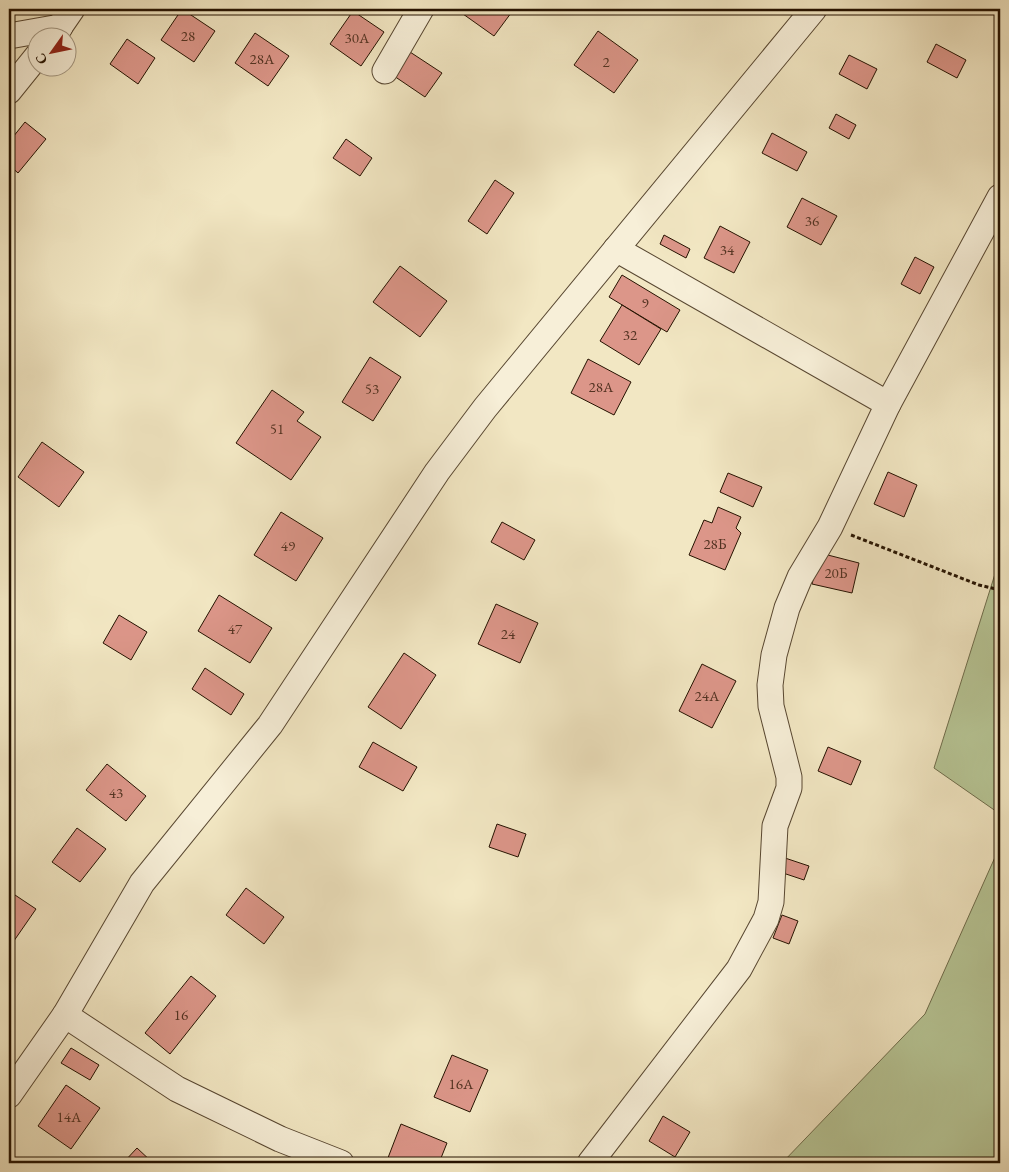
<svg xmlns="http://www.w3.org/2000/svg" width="1009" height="1172" viewBox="0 0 1009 1172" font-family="'EB Garamond',serif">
<rect width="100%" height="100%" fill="#f2e7c3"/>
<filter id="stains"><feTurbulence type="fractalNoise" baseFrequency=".004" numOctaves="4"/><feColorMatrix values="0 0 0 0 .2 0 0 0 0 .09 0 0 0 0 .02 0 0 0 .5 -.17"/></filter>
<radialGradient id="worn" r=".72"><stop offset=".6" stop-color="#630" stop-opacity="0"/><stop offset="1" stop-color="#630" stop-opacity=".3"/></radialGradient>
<g fill="#b7c696" stroke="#6e6c4b">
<path d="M1000 558V814L934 768Z"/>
<path d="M1000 846V1163H782L925 1014Z"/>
</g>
<g fill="#dc9689" stroke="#251200">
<path d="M182 9 215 31 194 62 161 40Z"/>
<path d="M456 9H514L494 36Z"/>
<path d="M353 11 384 32 361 66 330 44Z"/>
<path d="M598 31 638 60 614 93 574 65Z"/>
<path d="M255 33 289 56 268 86 235 63Z"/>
<path d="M127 39 155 58 138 84 110 64Z"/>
<path d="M936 44 966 60 957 78 927 62Z"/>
<path d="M410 52 442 73 425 97 394 76Z"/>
<path d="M849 55 877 69 867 89 839 74Z"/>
<path d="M836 114 856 125 849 139 829 128Z"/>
<path d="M25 122 46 139 18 173 9 165V142Z"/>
<path d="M772 133 807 152 797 171 762 153Z"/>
<path d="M346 139 372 158 360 176 333 158Z"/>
<path d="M495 180 514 193 487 234 468 221Z"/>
<path d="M802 198 837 216 821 245 787 227Z"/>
<path d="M720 226 750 242 734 273 704 258Z"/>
<path d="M664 235 690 249 686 258 660 244Z"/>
<path d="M915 257 934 267 920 294 901 284Z"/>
<path d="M400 266 447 301 420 337 373 302Z"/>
<path d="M622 275 680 310 667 332 609 297Z"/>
<path d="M622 305 661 329 639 365 600 341Z"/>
<path d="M370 357 401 377 373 421 342 402Z"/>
<path d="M588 359 631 382 614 415 571 393Z"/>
<path d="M272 390 304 412 297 421 321 437 291 480 236 443Z"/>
<path d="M42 442 84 472 59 507 18 477Z"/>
<path d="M888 472 917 485 904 517 874 504Z"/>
<path d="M728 473 762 487 753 507 720 492Z"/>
<path d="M718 507 741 517 736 528 741 533 725 570 689 555 704 520 712 523Z"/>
<path d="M281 512 323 538 296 581 254 555Z"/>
<path d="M502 522 535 540 524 560 491 542Z"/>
<path d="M820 553 859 563 852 593 812 584Z"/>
<path d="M219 595 272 628 250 663 198 631Z"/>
<path d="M496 604 538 623 520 663 478 644Z"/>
<path d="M119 615 147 632 131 660 103 643Z"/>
<path d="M404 653 436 675 401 729 368 707Z"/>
<path d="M702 664 736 681 712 728 679 711Z"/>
<path d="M205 668 244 694 231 715 192 689Z"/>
<path d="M373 742 417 767 403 791 359 767Z"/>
<path d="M828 747 861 761 851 785 818 771Z"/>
<path d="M107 764 146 796 126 821 86 790Z"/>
<path d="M497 824 526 834 518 857 489 847Z"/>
<path d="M77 828 106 849 80 882 52 862Z"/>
<path d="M785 858 809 866 804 880 780 872Z"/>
<path d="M246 888 284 917 264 944 226 915Z"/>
<path d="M12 893 36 909 9 948V898Z"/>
<path d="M782 915 798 921 789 944 773 938Z"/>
<path d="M191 976 216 996 170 1054 145 1033Z"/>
<path d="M71 1048 99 1065 90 1080 61 1063Z"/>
<path d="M452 1055 488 1070 470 1112 434 1097Z"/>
<path d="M66 1085 100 1108 71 1149 38 1126Z"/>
<path d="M663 1116 690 1132 675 1157 649 1141Z"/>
<path d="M401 1124 447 1143 439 1163H386Z"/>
<path d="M137 1148 153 1163H123Z"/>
</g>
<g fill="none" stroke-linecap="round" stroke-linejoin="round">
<defs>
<g id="minor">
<path d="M9 36 60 27"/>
<path d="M52 38 72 9"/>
<path d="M385 71 421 9"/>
<path d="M9 91 38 55"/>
<path d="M888 404 1000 197"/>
<path d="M65 1015 177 1089 280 1139 341 1163"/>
<path d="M9 1095 65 1015 142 883 270 725 437 472 485 408 814 9"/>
<path d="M590 1163 739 969 766 919 771 902 775 826 789 788V777L771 706 770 685 774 655 787 608 800 577 830 527 888 404 616 249"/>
</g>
</defs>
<use href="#minor" stroke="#584731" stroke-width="27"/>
<path stroke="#251200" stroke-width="3" stroke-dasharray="4 2.5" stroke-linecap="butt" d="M851 535 979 585 1000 590"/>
<use href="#minor" stroke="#f7efd8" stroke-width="25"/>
</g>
<g text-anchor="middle" stroke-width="4.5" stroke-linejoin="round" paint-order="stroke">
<g font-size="15" fill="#533322">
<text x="188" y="41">28</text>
<text x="357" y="43">30А</text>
<text x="262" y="64">28А</text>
<text x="606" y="67">2</text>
<text x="812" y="226">36</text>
<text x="727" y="255">34</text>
<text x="645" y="308">9</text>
<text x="630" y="340">32</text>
<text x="601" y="392">28А</text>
<text x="372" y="394">53</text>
<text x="277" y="434">51</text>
<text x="715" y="549">28Б</text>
<text x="288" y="551">49</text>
<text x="836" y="578">20Б</text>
<text x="235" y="634">47</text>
<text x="508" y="639">24</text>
<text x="707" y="701">24А</text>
<text x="116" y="798">43</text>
<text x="181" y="1020">16</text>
<text x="461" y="1089">16А</text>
<text x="69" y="1122">14А</text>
</g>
</g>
<rect width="1009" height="1172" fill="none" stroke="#f2e7c3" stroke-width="30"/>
<rect x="10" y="10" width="989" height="1152" fill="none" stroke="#251200" stroke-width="2.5"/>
<rect x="15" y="15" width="979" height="1142" fill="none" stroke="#251200"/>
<g transform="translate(52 52) rotate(237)"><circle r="24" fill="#f7efd8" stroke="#a39782"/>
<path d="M0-4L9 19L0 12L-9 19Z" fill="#8f2418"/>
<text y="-8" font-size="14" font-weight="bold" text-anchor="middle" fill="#251200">С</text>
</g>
<rect width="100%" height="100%" filter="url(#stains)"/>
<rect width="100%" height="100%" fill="url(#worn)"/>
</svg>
